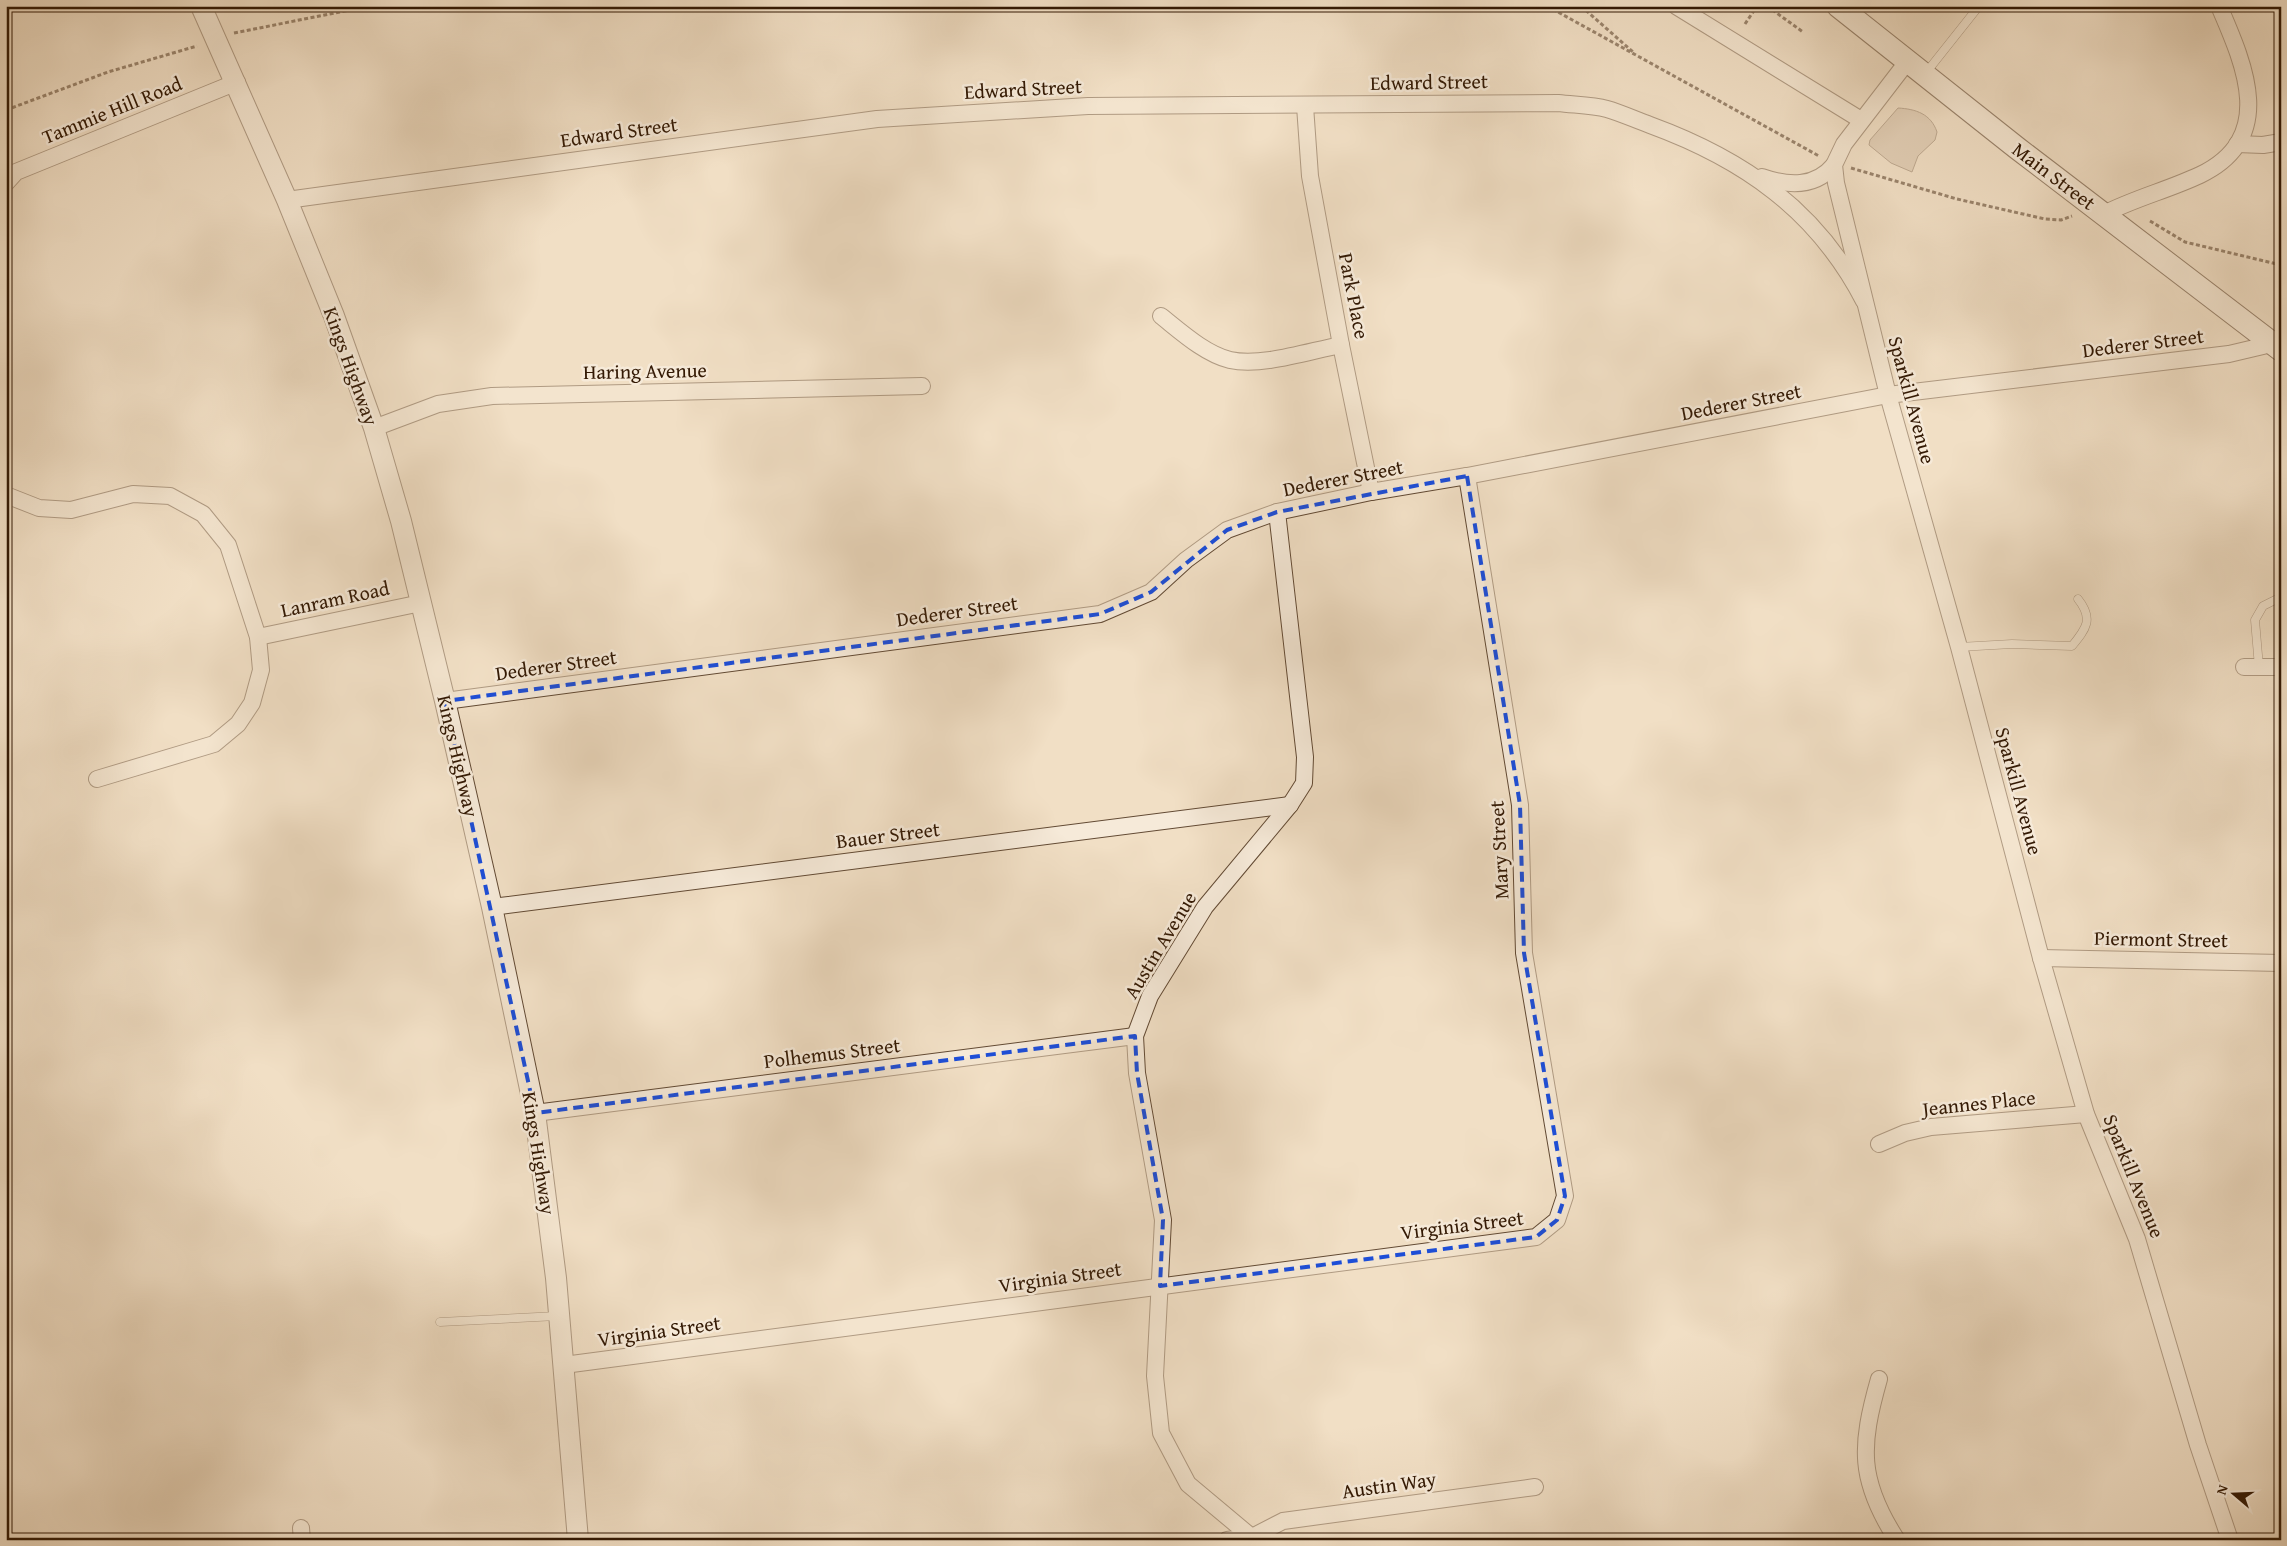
<svg xmlns="http://www.w3.org/2000/svg" width="2287" height="1546" viewBox="0 0 2287 1546" font-family="'Gentium Book Plus',serif">
<rect width="100%" height="100%" fill="#f1dfc5"/>
<filter id="stains"><feTurbulence type="fractalNoise" baseFrequency=".004" numOctaves="4"/><feColorMatrix values="0 0 0 0 .2 0 0 0 0 .09 0 0 0 0 .02 0 0 0 .5 -.17"/></filter>
<radialGradient id="worn" r=".72"><stop offset=".6" stop-color="#630" stop-opacity="0"/><stop offset="1" stop-color="#630" stop-opacity=".3"/></radialGradient>
<path fill="#d1bda4" stroke="#826b54" d="M1898 108C1916 109 1931 114 1937 132L1935 140 1918 156 1912 172 1891 163 1869 145 1870 140Z"/>
<g fill="none" stroke-linecap="round" stroke-linejoin="round">
<defs>
<g id="service">
<path d="M1925 74 1979 6"/>
<path d="M1959 647 2012 644 2072 646C2086 629 2094 619 2078 599"/>
<path d="M2259 667 2255 620 2263 606 2281 597"/>
<path d="M440 1322 557 1316"/>
</g>
<g id="minor">
<path d="M1676 6 1861 120"/>
<path d="M1907 62 1844 144 1834 165 1836 183 1888 395 1959 647 2041 958 2086 1114 2137 1239 2198 1445 2230 1540"/>
<path d="M1305 106 1310 176 1341 345 1371 492"/>
<path d="M2237 144 2263 145 2281 142"/>
<path d="M1762 177C1788 186 1815 188 1834 165"/>
<path d="M6 183 16 172 237 82"/>
<path d="M287 200 877 119 1088 106 1558 103C1574 105 1592 105 1607 109 1621 113 1636 120 1650 125 1743 159 1817 210 1864 301"/>
<path d="M2104 214C2135 198 2168 190 2200 175 2277 138 2245 66 2219 6"/>
<path d="M1161 316C1180 331 1205 354 1230 360 1262 367 1309 351 1341 345"/>
<path d="M374 428 438 404 492 396 922 386"/>
<path d="M6 495 39 508 71 510 133 494 170 496 203 514 228 545 258 637 261 670 252 703 238 724 214 744 97 779"/>
<path d="M258 637 421 603"/>
<path d="M2244 667H2281"/>
<path d="M445 701 1100 614 1151 592 1186 560 1227 530 1277 512 1371 492 1467 476 1888 395 2229 354 2280 342"/>
<path d="M492 907 1290 805"/>
<path d="M2041 958 2281 963"/>
<path d="M535 1113 1135 1036"/>
<path d="M1879 1144 1905 1133 1931 1127 2086 1114"/>
<path d="M564 1365 1536 1237 1557 1220 1565 1196 1524 953 1520 805 1467 476"/>
<path d="M1879 1379C1860 1446 1858 1480 1897 1540"/>
<path d="M301 1528 302 1540"/>
<path d="M1227 1540 1252 1537 1283 1521 1535 1487"/>
<path d="M1255 1540 1188 1484 1161 1433 1155 1376 1163 1220 1137 1073 1135 1036 1150 996 1205 907 1290 805 1304 783 1305 757 1277 512"/>
</g>
<path id="tertiary" d="M201 6 287 200 334 316 374 428 401 521 445 701 492 907 535 1113 556 1278 578 1540"/>
<path id="secondary" d="M1838 6 2017 148 2281 350"/>
</defs>
<use href="#service" stroke="#624a34" stroke-width="9"/>
<use href="#minor" stroke="#624a34" stroke-width="18"/>
<use href="#tertiary" stroke="#624a34" stroke-width="22"/>
<use href="#secondary" stroke="#331904" stroke-width="24"/>
<g stroke="#331904" stroke-width="3" stroke-dasharray="4 2.5" stroke-linecap="butt">
<path d="M1547 6 1819 156"/>
<path d="M1581 6 1633 52"/>
<path d="M1767 6 1803 32"/>
<path d="M1745 24 1757 6"/>
<path d="M234 33 370 6"/>
<path d="M6 110 108 72 197 46"/>
<path d="M1851 168 1957 199 2045 219 2061 220 2072 216"/>
<path d="M2150 221 2185 242 2281 265"/>
</g>
<use href="#service" stroke="#f6ead9" stroke-width="8"/>
<use href="#minor" stroke="#f6ead9" stroke-width="16"/>
<use href="#tertiary" stroke="#f6ead9" stroke-width="20"/>
<use href="#secondary" stroke="#f6ead9" stroke-width="22"/>
</g>
<path d="M0 0H2287V1546H0ZM1467 476 1520 805 1524 953 1565 1196 1557 1220 1536 1237 1160 1286 1163 1220 1137 1073 1135 1036 535 1113 445 701 1100 614 1151 592 1227 530 1277 512Z" fill="#f1dfc5" fill-opacity=".55" fill-rule="evenodd"/>
<path fill="none" stroke="#1d4ed8" stroke-width="4" stroke-dasharray="10 6" stroke-linejoin="round" d="M1467 476 1520 805 1524 953 1565 1196 1557 1220 1536 1237 1160 1286 1163 1220 1137 1073 1135 1036 535 1113 445 701 1100 614 1151 592 1227 530 1277 512Z"/>
<g text-anchor="middle" stroke-width="5" stroke-linejoin="round" paint-order="stroke">
<g font-size="20" fill="#331904" stroke="#f6ead9">
<text transform="translate(1429 82) rotate(-1)" y="7">Edward Street</text>
<text transform="translate(1023 89) rotate(-3)" y="7">Edward Street</text>
<text transform="translate(112 110) rotate(-22)" y="7">Tammie Hill Road</text>
<text transform="translate(619 132) rotate(-8)" y="7">Edward Street</text>
<text transform="translate(2054 176) rotate(37)" y="7">Main Street</text>
<text transform="translate(1354 296) rotate(79)" y="7">Park Place</text>
<text transform="translate(2143 343) rotate(-7)" y="7">Dederer Street</text>
<text transform="translate(351 366) rotate(70)" y="7">Kings Highway</text>
<text transform="translate(645 371) rotate(-1)" y="7">Haring Avenue</text>
<text transform="translate(1912 400) rotate(75)" y="7">Sparkill Avenue</text>
<text transform="translate(1741 402) rotate(-11)" y="7">Dederer Street</text>
<text transform="translate(1343 478) rotate(-11)" y="7">Dederer Street</text>
<text transform="translate(335 599) rotate(-12)" y="7">Lanram Road</text>
<text transform="translate(957 611) rotate(-8)" y="7">Dederer Street</text>
<text transform="translate(556 665) rotate(-8)" y="7">Dederer Street</text>
<text transform="translate(458 756) rotate(77)" y="7">Kings Highway</text>
<text transform="translate(2019 791) rotate(75)" y="7">Sparkill Avenue</text>
<text transform="translate(888 835) rotate(-7)" y="7">Bauer Street</text>
<text transform="translate(1499 850) rotate(-93)" y="7">Mary Street</text>
<text transform="translate(2161 939) rotate(1)" y="7">Piermont Street</text>
<text transform="translate(1160 945) rotate(-59)" y="7">Austin Avenue</text>
<text transform="translate(832 1053) rotate(-7)" y="7">Polhemus Street</text>
<text transform="translate(1979 1103) rotate(-6)" y="7">Jeannes Place</text>
<text transform="translate(539 1153) rotate(81)" y="7">Kings Highway</text>
<text transform="translate(2134 1176) rotate(68)" y="7">Sparkill Avenue</text>
<text transform="translate(1462 1225) rotate(-7)" y="7">Virginia Street</text>
<text transform="translate(1060 1277) rotate(-8)" y="7">Virginia Street</text>
<text transform="translate(659 1331) rotate(-8)" y="7">Virginia Street</text>
<text transform="translate(1389 1485) rotate(-8)" y="7">Austin Way</text>
</g>
</g>
<rect width="2287" height="1546" fill="none" stroke="#f1dfc5" stroke-width="25"/>
<rect x="8" y="8" width="2272" height="1531" fill="none" stroke="#331904" stroke-width="2.5"/>
<rect x="12" y="12" width="2262" height="1521" fill="none" stroke="#331904"/>
<g transform="translate(2234 1494) rotate(289)" stroke="#f6ead9" stroke-width="4" paint-order="stroke">
<path d="M0-4L9 19L0 12L-9 19Z" fill="#331904"/>
<text y="-8" font-size="14" font-weight="bold" text-anchor="middle" fill="#331904">N</text>
</g>
<rect width="100%" height="100%" filter="url(#stains)"/>
<rect width="100%" height="100%" fill="url(#worn)"/>
</svg>
